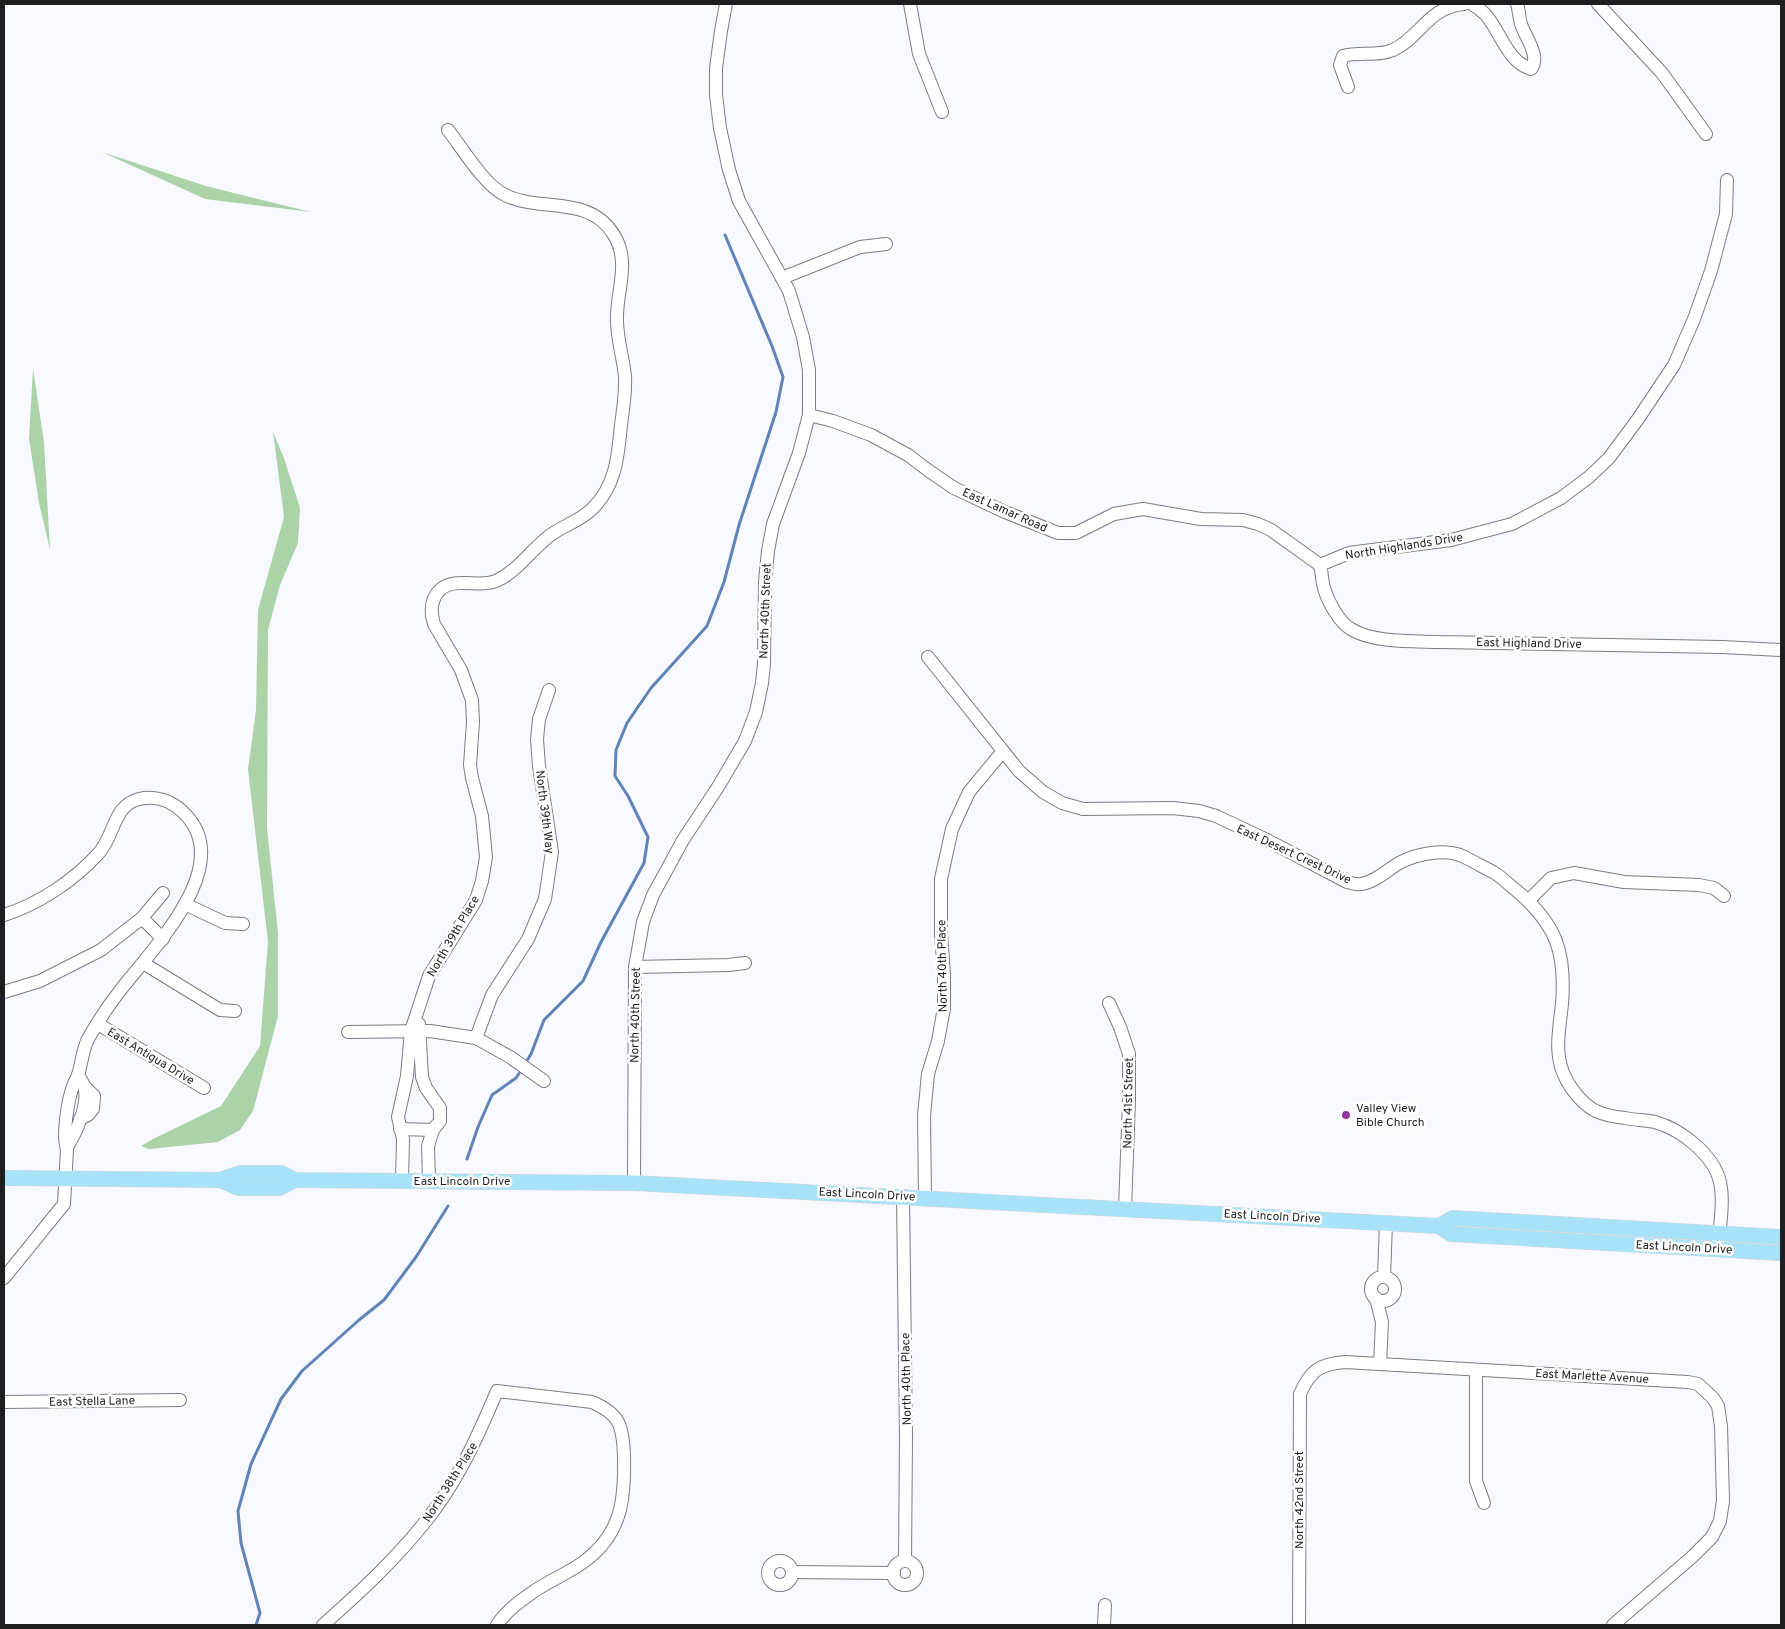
<svg xmlns="http://www.w3.org/2000/svg" width="1785" height="1629" viewBox="0 0 1785 1629" font-family="Overpass,sans-serif">
<rect width="100%" height="100%" fill="#f8f9fe"/>
<g fill="#acd2a8">
<path d="M102 152 206 186 311 212 205 199Z"/>
<path d="M33 369 44 442 50 550 39 503 29 439Z"/>
<path d="M273 432 284 458 300 508 298 543 280 585 268 630 267 828 278 933V1016L253 1111 240 1130 218 1142 149 1149 141 1146 153 1139 221 1106 260 1046 268 942 248 769 256 710 258 610 284 517Z"/>
</g>
<g fill="none" stroke-linecap="round" stroke-linejoin="round">
<g stroke="#6184b8" stroke-width="3">
<path d="M525 1064 531 1054 544 1020 583 981 601 942 644 863 648 837 628 796 615 776 616 750 627 723 651 688 707 626 724 582 739 525 776 412 783 377 772 346 725 235"/>
<path d="M467 1159 478 1127 492 1095 516 1078 522 1069"/>
<path d="M256 1625 260 1613 241 1543 238 1511 251 1464 281 1399 302 1371 359 1320 384 1300 416 1257 448 1206"/>
</g>
<defs>
<g id="minor">
<path d="M910 4 919 54 942 112"/>
<path d="M1472 4C1477 7 1481 10 1485 14 1500 30 1507 62 1531 69 1541 56 1525 37 1521 24 1519 17 1519 10 1517 4"/>
<path d="M1598 4 1662 73 1706 134"/>
<path d="M1348 87 1340 65 1343 56C1359 51 1377 57 1393 50 1421 37 1428 7 1464 4"/>
<path d="M782 278 860 247 886 244"/>
<path d="M809 415 833 421 871 435 908 455 929 471 954 488 1005 512 1058 533H1076L1114 514 1143 509 1201 519 1243 520 1258 524 1271 530 1320 565"/>
<path d="M1320 565 1349 553 1451 540 1512 524 1561 498 1589 477 1609 458 1638 419 1674 365 1694 319 1711 271 1726 214 1727 180"/>
<path d="M1320 565C1322 573 1322 581 1324 588 1328 602 1339 622 1351 629 1373 643 1414 641 1439 642L1722 647 1781 650"/>
<path d="M928 657 1019 771 1043 792 1062 803 1083 809 1173 808 1199 811 1216 816 1265 839 1347 882C1351 883 1357 885 1361 884 1376 882 1388 869 1401 862 1417 854 1442 849 1460 855 1471 860 1483 867 1493 872 1502 877 1509 885 1517 891 1557 925 1566 953 1562 1004 1559 1032 1553 1056 1567 1081 1573 1092 1585 1106 1596 1111 1604 1115 1616 1117 1625 1118 1635 1120 1646 1120 1655 1122 1683 1130 1718 1158 1721 1188 1724 1208 1719 1229 1718 1249"/>
<path d="M1528 901 1551 878 1574 873 1624 882 1699 885 1714 888 1724 896"/>
<path d="M185 904 225 923 243 924"/>
<path d="M4 915C39 904 73 881 98 854 115 836 113 805 139 799 156 795 172 801 184 813 238 866 150 951 119 992 108 1006 97 1023 88 1039 82 1051 82 1063 78 1075 77 1079 74 1082 73 1086 68 1100 62 1135 67 1149L64 1204 4 1278"/>
<path d="M142 918 163 939"/>
<path d="M143 963 220 1010 235 1011"/>
<path d="M635 967 728 965 745 963"/>
<path d="M4 992 40 981 101 950 142 918 163 893"/>
<path d="M1109 1003 1120 1027 1129 1054V1101L1125 1208"/>
<path d="M98 1024 204 1088"/>
<path d="M419 1024 422 1077 426 1088 440 1108V1121L433 1130 428 1146 429 1180"/>
<path d="M348 1032 430 1031 476 1038 510 1057 544 1081"/>
<path d="M476 1038 492 995 528 939 545 899 552 852 539 766 537 739 539 719 549 690"/>
<path d="M80 1119 88 1115 93 1109 94 1096 86 1088"/>
<path d="M400 1129 433 1130"/>
<path d="M67 1147C76 1133 88 1106 85 1090 85 1085 81 1080 78 1075"/>
<path d="M402 1180 403 1139 398 1117 407 1076 411 1031 429 976 476 900 482 881 486 857 482 816 472 778 470 765 473 722 472 700 461 670 434 624C430 611 431 598 441 589 455 577 480 588 496 581 518 571 530 551 548 537 561 526 579 522 592 509 616 486 618 456 621 425 623 409 626 393 625 376 623 357 617 339 617 320 616 291 631 263 614 235 589 194 542 213 505 195 484 185 463 149 448 130"/>
<path d="M634 1183 635 967 643 922 653 895 683 840 718 787 745 741 756 712 762 683 764 664 765 581 768 551 773 524 799 453 809 415V370L803 337 789 291 739 201 729 170 720 128 716 95V68L721 31 726 4"/>
<path d="M903 1196 906 1437 905 1561"/>
<path d="M925 1197 924 1116 928 1074 938 1041 944 1008V974L941 934V879L952 829 969 792 1003 751"/>
<path d="M1384 1277 1386 1223"/>
<circle cx="1383" cy="1289" r="12"/>
<path d="M1376 1298 1382 1322 1380 1364"/>
<path d="M1476 1370V1481L1484 1503"/>
<path d="M4 1402 180 1400"/>
<circle cx="905" cy="1573" r="12"/>
<circle cx="780" cy="1573" r="12"/>
<path d="M792 1572 894 1573"/>
<path d="M323 1625C359 1593 395 1560 425 1522 457 1483 478 1436 497 1391L592 1402C620 1414 623 1426 624 1456 625 1499 622 1533 585 1561 569 1573 550 1580 533 1592 520 1601 506 1611 497 1625"/>
<path d="M1104 1625 1105 1605"/>
<path d="M1299 1625 1300 1394C1310 1371 1319 1364 1345 1362L1688 1382 1698 1384 1713 1398 1718 1406 1721 1426 1723 1501 1720 1521 1712 1537 1692 1557 1613 1625"/>
</g>
<g id="major">
<path d="M4 1178 220 1180 240 1173H281L295 1180 634 1183 1439 1226 1453 1218 1781 1237"/>
<path d="M220 1180 238 1188H280L295 1180"/>
<path d="M1439 1226 1451 1234 1781 1253"/>
</g>
</defs>
<use href="#minor" stroke="#7c7c84" stroke-width="14"/>
<use href="#major" stroke="#d6d6d7" stroke-width="16"/>
<use href="#minor" stroke="#fff" stroke-width="12"/>
<use href="#major" stroke="#a7e2f8" stroke-width="15"/>
</g>
<circle fill="#94369f" stroke="#fff" stroke-width="2" cx="1346" cy="1115" r="5"/>
<g text-anchor="middle" stroke-width="5" stroke-linejoin="round" paint-order="stroke">
<g font-size="12" fill="#1e1e21" stroke="#fff">
<text transform="translate(1005 510) rotate(24)" y="4">East Lamar Road</text>
<text transform="translate(1404 546) rotate(-9)" y="4">North Highlands Drive</text>
<text transform="translate(765 611) rotate(-88)" y="4">North 40th Street</text>
<text transform="translate(1529 643) rotate(1)" y="4">East Highland Drive</text>
<text transform="translate(545 812) rotate(83)" y="4">North 39th Way</text>
<text transform="translate(1294 854) rotate(25)" y="4">East Desert Crest Drive</text>
<text transform="translate(453 936) rotate(-60)" y="4">North 39th Place</text>
<text transform="translate(942 966) rotate(-91)" y="4">North 40th Place</text>
<text transform="translate(635 1015) rotate(-89)" y="4">North 40th Street</text>
<text transform="translate(151 1056) rotate(31)" y="4">East Antigua Drive</text>
<text transform="translate(1128 1103) rotate(-89)" y="4">North 41st Street</text>
<text x="462" y="1185">East Lincoln Drive</text>
<text transform="translate(867 1194) rotate(3)" y="4">East Lincoln Drive</text>
<text transform="translate(1272 1216) rotate(3)" y="4">East Lincoln Drive</text>
<text transform="translate(1684 1247) rotate(3)" y="4">East Lincoln Drive</text>
<text transform="translate(1592 1376) rotate(3)" y="4">East Marlette Avenue</text>
<text transform="translate(906 1379) rotate(-91)" y="4">North 40th Place</text>
<text transform="translate(92 1401) rotate(-1)" y="4">East Stella Lane</text>
<text transform="translate(450 1482) rotate(-58)" y="4">North 38th Place</text>
<text transform="translate(1299 1500) rotate(-90)" y="4">North 42nd Street</text>
</g>
<g font-size="12" fill="#1e1e21" stroke="#fff" text-anchor="start">
<text x="1356" y="1112">Valley View<tspan x="1356" dy="14">Bible Church</tspan></text>
</g>
</g>
<rect width="1785" height="1629" fill="none" stroke="#1e1e21" stroke-width="10"/>
</svg>
